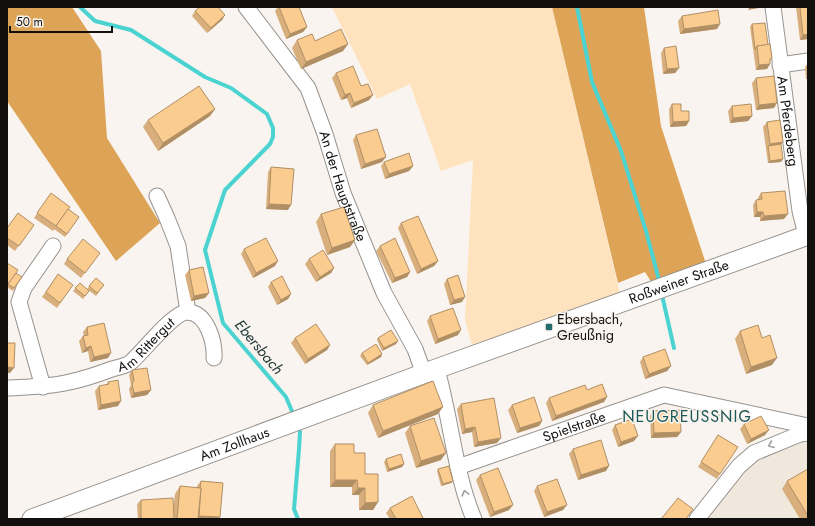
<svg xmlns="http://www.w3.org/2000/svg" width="815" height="526" viewBox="0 0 815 526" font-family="Jost,sans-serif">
<rect width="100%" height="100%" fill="#f9f4ef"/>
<path fill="#f1e8dd" d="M808 439V519H706L722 494 757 456Z"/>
<path fill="#ffe2be" d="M332 7H552L620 294 473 349 465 320 473 160 441 171 410 84 377 99Z"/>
<g fill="#dda457">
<path d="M7 7H72L101 51 107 138 160 223 116 261 7 101Z"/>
<path d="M552 7H644L661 126 706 264 652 283 645 272 618 283Z"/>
</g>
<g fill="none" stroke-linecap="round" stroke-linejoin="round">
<g stroke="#4bd3d1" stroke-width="4">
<path d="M80 7 95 21 131 30 205 77 231 88 267 114 273 128V137L270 144 225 190 205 250 223 323 286 397 294 416"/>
<path d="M577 7 592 82 621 151 646 231 659 280"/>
<path d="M662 295 674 348"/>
<path d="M298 426 300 432 299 449 294 509 298 519"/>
</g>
<defs>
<g id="minor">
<path id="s1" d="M246 7 308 88 325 134 343 193 384 293 415 349 424 374"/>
<path id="s2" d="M773 7 800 211 806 235"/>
<path d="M780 65 808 61"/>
<path d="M157 196 167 218 178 246 188 312"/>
<path d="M436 369C441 381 443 395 446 408 454 445 459 484 474 519"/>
<path d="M43 387 19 302 24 288 53 246"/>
<path id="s3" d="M7 388C26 387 46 387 65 383 81 380 96 375 112 369 118 367 127 366 131 362 143 352 174 311 188 312 207 313 215 342 214 358"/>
<path id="s4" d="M458 467 664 395 808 426"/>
<path d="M697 519 739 466 754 453 800 434 808 433"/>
</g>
<g id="major">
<path id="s5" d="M32 519 436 369 808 235"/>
</g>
</defs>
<use href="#minor" stroke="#96928e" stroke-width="17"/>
<use href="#major" stroke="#96928e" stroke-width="21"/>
<use href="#minor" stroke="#fff" stroke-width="15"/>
<use href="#major" stroke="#fff" stroke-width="19"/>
</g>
<g fill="#d8af7c">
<path d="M278 7H299L307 27 303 32 286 39 275 11Z"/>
<path d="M796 7H808V39L800 40Z"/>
<path d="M195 11 225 15 222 20 207 33 192 16Z"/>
<path d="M682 16 717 29 680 34 678 21Z"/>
<path d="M752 24 768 45 772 58 770 61 767 69 756 70 750 27Z"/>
<path d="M297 40 315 41 348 44 343 51 301 69 292 48Z"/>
<path d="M664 48 679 68 675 73 663 74 661 53Z"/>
<path d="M808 63V79H806L805 67Z"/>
<path d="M336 73 361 86 373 95 369 100 351 108 347 98 341 100 332 78Z"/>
<path d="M756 78 774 108 756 110 752 83Z"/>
<path d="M672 104 681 111 689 121 686 126 670 127 669 109Z"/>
<path d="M732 106 752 116 748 121 730 123 728 111Z"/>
<path d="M215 109 210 116 158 151 143 127 148 120Z"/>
<path d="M767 122 783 142 781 144V162L768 163 763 127Z"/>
<path d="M356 135 382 162 361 169 353 140Z"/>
<path d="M384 162 413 166 409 171 385 179 381 166Z"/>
<path d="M271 167 288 210 266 209 268 172Z"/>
<path d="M51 193 66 212 79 217 65 237 54 229 66 213 53 231 34 218Z"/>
<path d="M761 193 784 219 760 221V217H754L753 205 756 200H758V198Z"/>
<path d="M321 214 355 240 350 247 327 255 316 222Z"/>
<path d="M401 223 438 261 434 266 417 274 398 228Z"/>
<path d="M34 225 15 251 7 245V228Z"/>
<path d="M380 246 410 272 407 277 392 283 376 251Z"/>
<path d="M244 249 275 266 253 278 241 254Z"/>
<path d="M100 253 81 278 64 264 67 259Z"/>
<path d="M309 259 334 268 331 273 316 282 305 264Z"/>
<path d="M189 270 209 293 205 298 191 301 185 275Z"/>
<path d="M15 274 22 277 13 291 7 287V286Z"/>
<path d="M58 274 73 285 57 308 42 297Z"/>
<path d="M96 278 104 285 96 296 87 289Z"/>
<path d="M447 279 462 302 450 305 444 284Z"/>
<path d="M271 282 291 294 288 299 277 305 268 287Z"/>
<path d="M80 283 89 291 83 299 73 291Z"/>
<path d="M430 316 458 335 435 344 427 321Z"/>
<path d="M87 327 108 358 90 362 88 351 82 353 79 341 83 336H84L83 332Z"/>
<path d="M740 331 762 338 772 365 746 374 735 339Z"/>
<path d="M295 338 330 345 327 350 305 364 291 343Z"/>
<path d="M378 338 396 344 382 351 377 340Z"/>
<path d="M362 353 382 354 381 357 367 365 360 356Z"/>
<path d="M643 357 671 366 667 371 645 379 640 362Z"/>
<path d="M132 370 151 390 147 395 131 398 129 389 131 385 129 375Z"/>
<path d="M108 382 118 406 98 410 95 391 99 386 106 385Z"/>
<path d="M587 390 604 402 552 421 546 403 549 398Z"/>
<path d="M461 404 497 443 474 447 472 432 462 434 457 409Z"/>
<path d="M373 405 438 414 378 438 368 413Z"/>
<path d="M512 405 542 421 539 426 517 433 508 410Z"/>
<path d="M653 411 681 432 677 437 651 438 650 416Z"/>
<path d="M744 424 765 435 747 444 740 429Z"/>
<path d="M615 425 634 441 618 447 612 430Z"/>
<path d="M410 426 441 460 416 468 405 433Z"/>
<path d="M715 440 720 474 717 479 698 467Z"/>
<path d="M335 444 354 453 365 474 378 502 373 510H359V495H352V487H330V451Z"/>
<path d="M573 449 606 471 578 480 569 454Z"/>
<path d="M386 459 404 464 402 467 387 472 384 462Z"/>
<path d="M438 469 453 481 451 483 441 486 437 471Z"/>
<path d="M808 469V519H800L782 489 787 481Z"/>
<path d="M480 475 509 510 490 517 476 480Z"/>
<path d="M201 481 219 519H138L137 504 141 500 173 511 175 494 180 486 197 488V486Z"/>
<path d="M537 486 563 510 544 517 534 491Z"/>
<path d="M390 508 422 519H390L386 513Z"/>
</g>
<g fill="#b08f65">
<path d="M750 7H760L759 8 748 10Z"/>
<path d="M225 15 222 20 207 33 211 28Z"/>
<path d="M720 24 717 29 680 34 684 29Z"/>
<path d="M307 27 303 32 286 39 290 34Z"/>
<path d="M808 34V39L800 40 803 35Z"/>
<path d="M348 44 343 51 301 69 306 62Z"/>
<path d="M770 64 767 69 756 70 759 65Z"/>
<path d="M679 68 675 73 663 74 667 69Z"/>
<path d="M350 93 347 98 341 100 345 95Z"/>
<path d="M373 95 369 100 351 108 354 103Z"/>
<path d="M777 103 774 108 756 110 759 105Z"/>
<path d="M215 109 210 116 158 151 163 143Z"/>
<path d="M752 116 748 121 730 123 733 118Z"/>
<path d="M689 121 686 126 670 127 673 122Z"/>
<path d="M783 142 779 147 768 146 770 144Z"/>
<path d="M386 157 382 162 361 169 365 164Z"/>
<path d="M783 159 781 162 768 163 770 161Z"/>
<path d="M413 166 409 171 385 179 389 174Z"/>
<path d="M269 204 291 205 288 210 266 209Z"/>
<path d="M757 212H763L760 217H754Z"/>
<path d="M788 214 784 219 760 221 764 216Z"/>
<path d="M355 240 350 247 327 255 332 248Z"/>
<path d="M278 261 275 266 253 278 256 273Z"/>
<path d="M438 261 434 266 417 274 421 269Z"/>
<path d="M334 268 331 273 316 282 320 277Z"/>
<path d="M410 272 407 277 392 283 395 278Z"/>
<path d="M209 293 205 298 191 301 194 296Z"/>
<path d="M291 294 288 299 277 305 281 300Z"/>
<path d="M465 297 462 302 450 305 454 300Z"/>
<path d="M461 330 458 335 435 344 438 339Z"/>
<path d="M398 341 396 344 382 351 384 348Z"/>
<path d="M330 345 327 350 305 364 308 359Z"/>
<path d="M91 346 88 351 82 353 86 348Z"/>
<path d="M111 353 108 358 90 362 94 357Z"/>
<path d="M382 354 381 357 367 365 368 363Z"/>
<path d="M777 358 772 365 746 374 751 367Z"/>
<path d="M671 366 667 371 645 379 649 374Z"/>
<path d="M7 367 14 368 10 373H7Z"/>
<path d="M151 390 147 395 131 398 134 393Z"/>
<path d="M607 397 604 402 552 421 556 416Z"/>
<path d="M121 401 118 406 98 410 101 405Z"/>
<path d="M443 407 438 414 378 438 383 431Z"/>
<path d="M542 421 539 426 517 433 520 428Z"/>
<path d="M475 427 472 432 462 434 465 429Z"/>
<path d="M769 430 765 435 747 444 751 439Z"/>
<path d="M681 432 677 437 651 438 654 433Z"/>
<path d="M638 436 634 441 618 447 621 442Z"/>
<path d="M501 438 497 443 474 447 478 442Z"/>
<path d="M446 453 441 460 416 468 421 461Z"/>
<path d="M404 464 402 467 387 472 389 469Z"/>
<path d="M609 466 606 471 578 480 581 475Z"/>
<path d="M335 480H357L352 487H330Z"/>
<path d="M453 481 451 483 441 486 443 484Z"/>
<path d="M358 488H365L359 495H352Z"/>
<path d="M378 502 373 510H359L365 503Z"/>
<path d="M513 505 509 510 490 517 494 512Z"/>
<path d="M567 505 563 510 544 517 547 512Z"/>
<path d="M197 515 220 517 219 519H195Z"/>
</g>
<g fill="#fbcc90" stroke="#b08f65">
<path d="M200 7H218L225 15 211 28 195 11Z"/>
<path d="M279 7H299L307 27 290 34Z"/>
<path d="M800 7H808V34L803 35Z"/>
<path d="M718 10 720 24 684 29 682 16Z"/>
<path d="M765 23 768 45 757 46 755 49 752 24Z"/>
<path d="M341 29 348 44 306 62 297 40 312 34 315 41Z"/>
<path d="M770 44 772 58 770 59V64L759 65 757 46Z"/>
<path d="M676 46 679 68 667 69 664 48Z"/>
<path d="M353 66 361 86 368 84 373 95 354 103 350 93 345 95 336 73Z"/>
<path d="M774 76 777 103 759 105 756 78Z"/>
<path d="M199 86 215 109 163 143 148 120Z"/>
<path d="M672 104H681V111H689V121L673 122Z"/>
<path d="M751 104 752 116 733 118 732 106Z"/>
<path d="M780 120 783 142 770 144 767 122Z"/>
<path d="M377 129 386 157 365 164 356 135Z"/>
<path d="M781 144 783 159 770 161 768 146Z"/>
<path d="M409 153 413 166 389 174 384 162Z"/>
<path d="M271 167 294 169 291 205 269 204Z"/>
<path d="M785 191 788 214 764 216 763 212H757L756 200 762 199 761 193Z"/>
<path d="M51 193 70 207 56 226 37 213Z"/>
<path d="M344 207 355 240 332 248 321 214Z"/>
<path d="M68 209 79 217 67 234 56 226Z"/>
<path d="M18 213 34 225 19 246 7 238V228Z"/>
<path d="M418 216 438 261 421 269 401 223Z"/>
<path d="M266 238 278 261 256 273 244 249Z"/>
<path d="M395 238 410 272 395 278 380 246Z"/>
<path d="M83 239 100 253 85 273 67 259Z"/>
<path d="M323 250 334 268 320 277 309 259Z"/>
<path d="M7 263 18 270 7 286Z"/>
<path d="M203 267 209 293 194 296 189 270Z"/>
<path d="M16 273 22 277 14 288 8 284Z"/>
<path d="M58 274 73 285 60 303 46 292Z"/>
<path d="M458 275 465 297 454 300 447 279Z"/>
<path d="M282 276 291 294 281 300 271 282Z"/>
<path d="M96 278 104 285 97 293 89 286Z"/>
<path d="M80 283 89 291 85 296 75 288Z"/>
<path d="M453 308 461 330 438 339 430 316Z"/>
<path d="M104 323 111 353 94 357 91 346 86 348 83 336 88 335 87 327Z"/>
<path d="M316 324 330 345 308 359 295 338Z"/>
<path d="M758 325 762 338 770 335 777 358 751 367 740 331Z"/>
<path d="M391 330 398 341 384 348 378 338Z"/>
<path d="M7 343H15L14 368 7 367Z"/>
<path d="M376 344 382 354 368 363 362 353Z"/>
<path d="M665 349 671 366 649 374 643 357Z"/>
<path d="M147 368 151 390 134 393 132 384 134 380 132 370Z"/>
<path d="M118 380 121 401 101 405 99 386 109 384 108 382Z"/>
<path d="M433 381 443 407 383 431 373 405Z"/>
<path d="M602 384 607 397 556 416 549 398 585 385 587 390Z"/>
<path d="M534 397 542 421 520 428 512 405Z"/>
<path d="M494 398 501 438 478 442 475 427 465 429 461 404Z"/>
<path d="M680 410 681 432 654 433 653 411Z"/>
<path d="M761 416 769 430 751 439 744 424Z"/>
<path d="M434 418 446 453 421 461 410 426Z"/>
<path d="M632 419 638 436 621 442 615 425Z"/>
<path d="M718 435 738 447 720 474 701 462Z"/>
<path d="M601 440 609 466 581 475 573 449Z"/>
<path d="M335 444H354V453H365V474H378V502L365 503V488H358L357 480H335Z"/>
<path d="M401 454 404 464 389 469 386 459Z"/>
<path d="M449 466 453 481 443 484 438 469Z"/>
<path d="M498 468 513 505 494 512 480 475Z"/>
<path d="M808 469V516L787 481Z"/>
<path d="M557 479 567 505 547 512 537 486Z"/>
<path d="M201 481 223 483 220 517 199 516 201 488H200Z"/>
<path d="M180 486 201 488 198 519H177Z"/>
<path d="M412 496 423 518 421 519H396L390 508Z"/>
<path d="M173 498 174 519H141V500Z"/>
<path d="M678 498 693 509 686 519H661Z"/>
</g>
<defs><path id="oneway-chevron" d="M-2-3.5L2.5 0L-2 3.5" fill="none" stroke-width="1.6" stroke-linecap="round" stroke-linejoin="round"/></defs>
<g stroke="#a09f9f">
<use href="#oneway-chevron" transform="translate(771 445) rotate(157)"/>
<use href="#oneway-chevron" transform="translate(465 493) rotate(-105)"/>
</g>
<rect fill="#246f6d" stroke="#f9f4ef" stroke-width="1.5" x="545" y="323" width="8" height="8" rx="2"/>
<g text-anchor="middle" stroke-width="3" stroke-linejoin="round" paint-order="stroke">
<g font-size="14" fill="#12100e" stroke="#f9f4ef">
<text dy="5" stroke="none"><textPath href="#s2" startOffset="115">Am Pferdeberg</textPath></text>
<text dy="5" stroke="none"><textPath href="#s1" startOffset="206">An der Hauptstraße</textPath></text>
<text dy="5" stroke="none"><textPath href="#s5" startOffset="689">Roßweiner Straße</textPath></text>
<text dy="5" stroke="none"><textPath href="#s3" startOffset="150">Am Rittergut</textPath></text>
<text dy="5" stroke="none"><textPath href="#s4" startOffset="123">Spielstraße</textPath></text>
<text dy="5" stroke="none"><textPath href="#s5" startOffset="216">Am Zollhaus</textPath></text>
</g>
<g font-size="14" fill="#12100e" stroke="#f9f4ef" text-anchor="start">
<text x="557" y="324">Ebersbach,<tspan x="557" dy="16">Greußnig</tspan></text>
</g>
<g font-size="15" font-style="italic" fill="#1d3434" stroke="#f9f4ef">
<text transform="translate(259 347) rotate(50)" y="5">Ebersbach</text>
</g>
<g font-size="16" letter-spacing="1" fill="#1c5856" stroke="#f9f4ef">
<text x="687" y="422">NEUGREUSSNIG</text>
</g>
</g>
<rect width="815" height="526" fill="none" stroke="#12100e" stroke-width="16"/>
<path d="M10 26v6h102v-6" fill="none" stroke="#12100e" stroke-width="2"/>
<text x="16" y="26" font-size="12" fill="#12100e" stroke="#f9f4ef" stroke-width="3" paint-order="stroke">50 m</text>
</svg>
